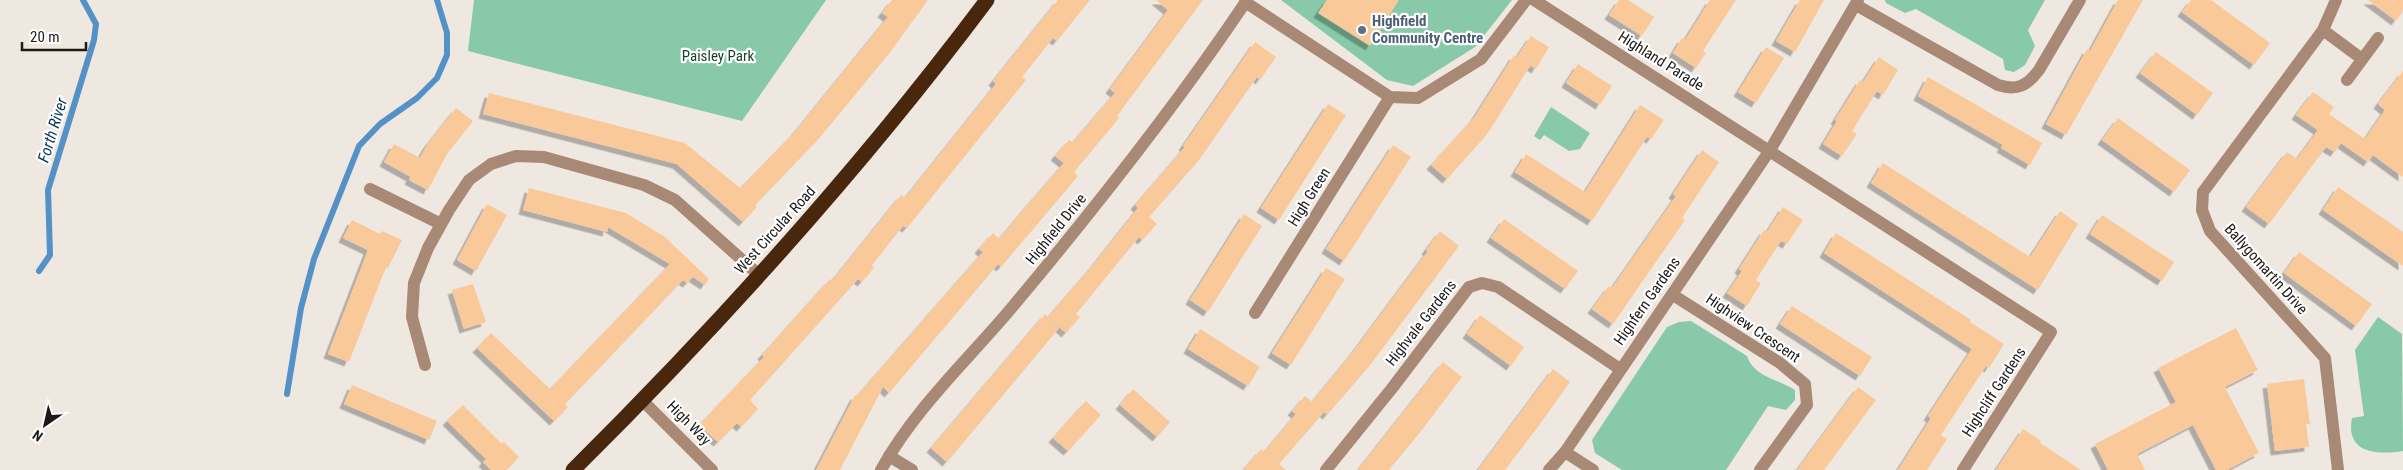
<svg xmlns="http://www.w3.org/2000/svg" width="2403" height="470" viewBox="0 0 2403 470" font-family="'Roboto Condensed',sans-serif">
<defs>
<filter id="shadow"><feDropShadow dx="-4.5" dy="4.5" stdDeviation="0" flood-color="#0004"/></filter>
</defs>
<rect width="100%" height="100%" fill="#efe8e1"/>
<g fill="#87c9a8">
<path d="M474 0H826L742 121 468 51Z"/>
<path d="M1281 0H1512L1475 47 1413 86 1387 80Z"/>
<path d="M1885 0H2045L2028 30 2035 46 2025 65 2014 72 2005 70 2003 59 1916 9 1905 13 1886 3Z"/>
<path d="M1551 107 1590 133 1580 149 1569 151 1544 135 1540 140 1534 136Z"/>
<path d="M2378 317 2402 334 2403 451C2378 455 2345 454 2352 418L2364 416 2355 350Z"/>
<path d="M1691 321 1747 356C1754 377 1778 379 1795 390V400L1786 410 1768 406 1726 470H1622L1595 453 1592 440 1667 327 1679 322Z"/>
</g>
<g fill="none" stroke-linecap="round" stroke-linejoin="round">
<g stroke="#5391c7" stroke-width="6">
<path d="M39 271 50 255 48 190 94 40 96 24 83 0"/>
<path d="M287 394 301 308 314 259 359 146 380 124 417 98 437 78 447 55V33L437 0"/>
</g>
</g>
<g fill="#fac99a" filter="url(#shadow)">
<path d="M892 0H928L891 51 822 135 755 205 757 207 743 222 677 164 483 114 489 93 685 143 740 188 794 133 888 17 882 13Z"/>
<path d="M1058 0H1090L1057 41 1053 38 1022 77 1026 80 907 228 903 226 872 265 874 268 862 282 858 279 750 400 758 409 741 427 737 423 718 442 699 425 764 357 762 355 830 279 832 281 901 195 905 198 996 84 993 81Z"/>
<path d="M1156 0H1203L1117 116 1119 118 1074 172 1078 176 1001 267 998 264 889 393 883 387 840 470H816L855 395 857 396 983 252 979 249 993 233 999 239 1031 201 1064 163 1055 156 1069 140 1073 142 1115 93 1110 89 1168 10Z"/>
<path d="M1327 0H1399L1370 46 1318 13Z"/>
<path d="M1619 0H1628L1654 17 1642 36 1609 15Z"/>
<path d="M1710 0H1736L1703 51 1706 53 1696 68 1673 53 1682 38 1685 40Z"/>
<path d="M1800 0H1824L1795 52 1776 41Z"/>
<path d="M2118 0H2143L2066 135 2046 124 2087 49 2090 51Z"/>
<path d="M2191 0H2211L2270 43 2254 65 2182 12Z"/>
<path d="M2368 0H2403V11L2396 21Z"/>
<path d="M1531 36 1549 47 1536 69 1525 62 1530 66 1488 133 1447 179 1431 165 1474 118 1514 55 1517 57Z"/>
<path d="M1255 42 1276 57 1260 80 1257 77 1199 160 1149 217 1157 224 1142 240 1139 237 1076 314 1080 317 1066 333 1048 317 1094 264 1138 208 1144 213 1135 205 1185 147 1183 146Z"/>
<path d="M1766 47 1784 58 1756 103 1738 92Z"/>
<path d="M2156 52 2213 93 2197 115 2140 73Z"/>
<path d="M1879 57 1898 70 1883 95 1877 91 1852 131 1857 134 1842 156 1823 144 1837 121 1835 120 1860 80 1863 82Z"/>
<path d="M1578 64 1612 86 1600 105 1566 83Z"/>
<path d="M2403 71V177L2373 155 2368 162 2341 143 2335 152 2326 147 2269 224 2246 207 2287 152 2297 159 2318 130 2296 115 2313 92 2334 107 2329 114 2365 139 2385 110 2378 104Z"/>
<path d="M1928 77 2042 143 2030 165 2001 148 2003 145 1918 96Z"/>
<path d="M1328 104 1346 115 1279 220 1261 208Z"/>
<path d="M1640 105 1664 120 1651 139 1647 137 1592 221 1515 172 1526 154 1585 192Z"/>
<path d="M456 108 473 121 447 154 428 190 409 180 411 177 384 162 394 144 420 158 427 145Z"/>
<path d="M2118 118 2190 170 2174 192 2102 140Z"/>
<path d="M1393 145 1411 157 1344 261 1326 249Z"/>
<path d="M1702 150 1719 162 1682 218 1685 220 1613 324 1592 309 1609 286 1612 288 1676 196 1673 194Z"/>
<path d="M1883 163 2030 257 2060 211 2078 224 2038 290 1871 183Z"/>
<path d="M2338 187 2403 232V266L2323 210Z"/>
<path d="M529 188 626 213 665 237 709 279 705 285 693 277 687 283 683 280 565 404 568 407 554 421 477 348 491 333 550 389 670 264 608 227 607 232 523 210Z"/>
<path d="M487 204 507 215 476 271 457 260Z"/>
<path d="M1783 207 1803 220 1787 244 1781 241 1756 280 1761 283 1747 306 1727 293 1742 271 1739 269 1764 230 1767 232Z"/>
<path d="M1244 214 1262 226 1208 312 1190 300Z"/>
<path d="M2102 215 2174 262 2162 281 2090 234Z"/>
<path d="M1504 219 1578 271 1565 289 1491 238Z"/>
<path d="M352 220 380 234 382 231 402 240 388 268 386 267 349 362 328 354 368 250 343 238Z"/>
<path d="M1440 231 1459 246 1371 364 1327 415 1324 412 1279 464 1286 470H1243L1261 449 1264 452 1296 414 1292 411 1305 396 1312 402 1353 352 1428 251 1426 250Z"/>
<path d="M1836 233 1971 320 1970 322 2004 344 1989 368 1986 366 1941 435 1947 439 1927 470H1898L1931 418 1928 416 1972 349 1824 253Z"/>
<path d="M2299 252 2372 304 2356 326 2284 273Z"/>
<path d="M1326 268 1345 279 1291 365 1272 353Z"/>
<path d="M473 284 486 322 464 329 452 290Z"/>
<path d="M1792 306 1872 357 1860 376 1780 324Z"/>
<path d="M1045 314 1059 328 947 462 931 448Z"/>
<path d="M1480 315 1524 347 1511 366 1467 334Z"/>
<path d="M2236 328 2258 370 2225 387 2259 453 2227 470H2216L2193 425 2137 454 2145 470H2108L2095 444 2176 402 2158 368Z"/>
<path d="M1200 329 1260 367 1248 386 1188 349Z"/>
<path d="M1443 362 1462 377 1421 431 1389 470H1358Z"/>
<path d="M1553 369 1570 382 1540 424 1505 470H1478Z"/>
<path d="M2304 379 2310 424H2306L2309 447 2275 451 2267 384Z"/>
<path d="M352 385 437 421 429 440 344 404Z"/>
<path d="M1858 387 1876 400 1824 470H1797Z"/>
<path d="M1133 389 1170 422 1157 437 1120 405Z"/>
<path d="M1086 401 1101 415 1068 451 1053 438Z"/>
<path d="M463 405 502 444 504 442 519 457 506 470H491L483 462 486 459 447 421Z"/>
<path d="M2023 429 2041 441 2040 443 2081 470H1996Z"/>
</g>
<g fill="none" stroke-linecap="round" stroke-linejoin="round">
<g stroke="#a78975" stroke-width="12">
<path d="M1534 0 2051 332 1963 470"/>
<path d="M2336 0 2323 30 2203 192 2202 210 2210 231 2325 358 2338 470"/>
<path d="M1245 2 1390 97 1418 98 1481 59 1526 0"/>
<path d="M1856 5 1998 85C2017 91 2027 86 2039 70L2080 0"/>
<path d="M2323 30 2362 59"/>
<path d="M2347 80 2378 38"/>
<path d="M370 189 441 224"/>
<path d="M1673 295 1780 363 1805 384 1807 405 1760 470"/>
<path d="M1255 313 1390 97"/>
<path d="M425 365 412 317 414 283 428 248 449 210 469 180 491 164 516 156 544 157 644 185 675 200 759 275"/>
<path d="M642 400 712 470"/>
<path d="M1565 452 1593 470"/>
<path d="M889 456 912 470"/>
<path d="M881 470C915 408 969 359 1014 305 1096 207 1176 106 1247 0"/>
<path d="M1326 470 1393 387 1469 287 1482 283 1498 287 1620 369"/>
<path d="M1549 470 1565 452 1770 150 1858 0"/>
</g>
<path stroke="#48270d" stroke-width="15" d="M573 470C721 323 862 167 987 0"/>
</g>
<circle fill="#5c6f8a" stroke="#fff" stroke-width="2" cx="1362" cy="30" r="5"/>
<g text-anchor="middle" stroke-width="4.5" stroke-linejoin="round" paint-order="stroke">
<g font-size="15" font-weight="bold" fill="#4e5e75" stroke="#fff" text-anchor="start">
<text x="1372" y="26">Highfield<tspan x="1372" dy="17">Community Centre</tspan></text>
</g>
<g font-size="15" fill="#1b4130" stroke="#fff">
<text x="718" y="61">Paisley Park</text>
</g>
<g font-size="15" fill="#1c1917" stroke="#fff">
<text transform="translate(1661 61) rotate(32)" y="5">Highland Parade</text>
<text transform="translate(1309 197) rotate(-58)" y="5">High Green</text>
<text transform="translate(1056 229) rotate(-51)" y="5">Highfield Drive</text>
<text transform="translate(775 230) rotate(-48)" y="5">West Circular Road</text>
<text transform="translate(2266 269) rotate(48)" y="5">Ballygomartin Drive</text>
<text transform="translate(1647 301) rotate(-55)" y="5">Highfern Gardens</text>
<text transform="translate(1421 323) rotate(-52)" y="5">Highvale Gardens</text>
<text transform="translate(1753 328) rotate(34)" y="5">Highview Crescent</text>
<text transform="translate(1994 392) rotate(-57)" y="5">Highcliff Gardens</text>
<text transform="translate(689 423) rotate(45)" y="5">High Way</text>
</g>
<g font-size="16" font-style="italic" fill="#07375b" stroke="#fff">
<text transform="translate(52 130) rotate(-73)" y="6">Forth River</text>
</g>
</g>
<g transform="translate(45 425) rotate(214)" stroke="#ffffff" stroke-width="4" paint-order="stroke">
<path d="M0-4L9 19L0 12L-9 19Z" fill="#1c1917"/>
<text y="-8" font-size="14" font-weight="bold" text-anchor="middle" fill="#1c1917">N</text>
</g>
<path d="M22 42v8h64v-8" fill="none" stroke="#1c1917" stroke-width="2.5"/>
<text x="30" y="42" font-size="15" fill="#1c1917" stroke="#ffffff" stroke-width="4" paint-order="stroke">20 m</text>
</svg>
